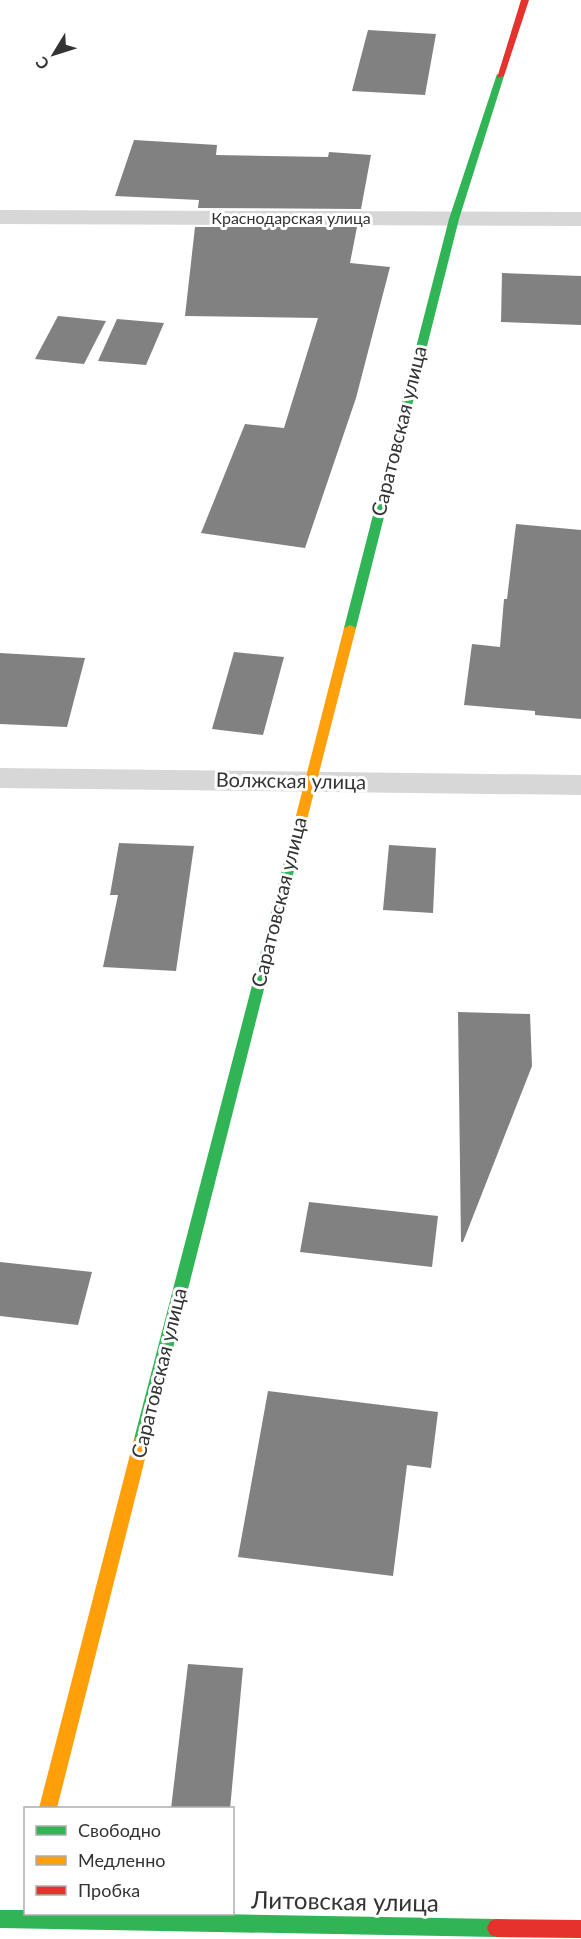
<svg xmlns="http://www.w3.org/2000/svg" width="581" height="1939" viewBox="0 0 581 1939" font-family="Lato,sans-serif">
<rect width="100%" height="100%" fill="#fff"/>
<g fill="#818181">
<path d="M368 30 436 34 425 95 352 91Z"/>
<path d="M134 140 217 145 216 155 328 157 329 152 371 155 361 209 198 208 199 200 115 196Z"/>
<path d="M195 227H357L350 263 390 267 356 398 305 548 201 533 245 424 284 428 318 318 185 316Z"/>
<path d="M502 273 581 276V325L501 322Z"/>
<path d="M58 316 106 321 84 364 35 359Z"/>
<path d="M117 319 164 323 146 365 98 361Z"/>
<path d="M516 524 581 530V719L535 715V711L464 705 472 644 500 647 504 599H507Z"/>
<path d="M234 652 284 657 263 735 212 729Z"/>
<path d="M0 653 85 658 67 727 0 724Z"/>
<path d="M119 843 194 846 176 971 103 967 118 895H110Z"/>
<path d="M389 845 436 848 433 913 383 910Z"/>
<path d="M458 1012 530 1014 532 1066 463 1242H461Z"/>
<path d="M309 1202 438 1216 432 1267 300 1252Z"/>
<path d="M0 1262 92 1272 78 1325 0 1316Z"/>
<path d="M268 1391 438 1412 431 1468 407 1465 393 1576 238 1557Z"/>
<path d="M188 1664 243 1668 230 1809H171Z"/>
</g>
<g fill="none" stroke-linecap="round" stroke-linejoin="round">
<g fill="#d7d7d7" fill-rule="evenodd">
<path d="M0 210 581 212V226L0 224Z"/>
<path d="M0 768 581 775V795L0 788Z"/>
</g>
<g fill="#30b455" fill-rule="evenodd">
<path d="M497 74 504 76 459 219 356 628 354 630H346L344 628 449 219Z"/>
<path d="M294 843 300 847 149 1443 147 1448 141 1450 135 1448 133 1443 288 847Z"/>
<path d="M0 1910H26V1914H216L497 1919 504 1921 507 1928 504 1935 497 1937 0 1928Z"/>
</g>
<g fill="#ff9f0a" fill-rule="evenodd">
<path d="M350 625 356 628 300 847 294 851 288 847 344 628Z"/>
<path d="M141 1436 147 1438 149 1443 57 1808H39L133 1443 135 1438Z"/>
</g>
<g fill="#e5322d" fill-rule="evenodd">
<path d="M521 0H529L504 76 497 78Z"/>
<path d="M497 1919 581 1920V1938L497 1937 490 1935 487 1928 490 1921Z"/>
</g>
</g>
<g text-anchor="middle" stroke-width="6" stroke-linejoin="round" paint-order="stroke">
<g font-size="16" fill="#333" stroke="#fff">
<text x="291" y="224">Краснодарская улица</text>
</g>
<g font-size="20" fill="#333" stroke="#fff">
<text transform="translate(399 431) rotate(-76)" y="7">Саратовская улица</text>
<text transform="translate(291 781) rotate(1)" y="7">Волжская улица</text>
<text transform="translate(279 902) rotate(-76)" y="7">Саратовская улица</text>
<text transform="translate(159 1373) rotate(-76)" y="7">Саратовская улица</text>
</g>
<g font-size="24" fill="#333" stroke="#fff">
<text transform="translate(345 1902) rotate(1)" y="8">Литовская улица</text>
</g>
</g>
<rect x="24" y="1807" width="210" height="108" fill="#ffffff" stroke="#adadad" stroke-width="1.5"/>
<rect x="36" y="1826" width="30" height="9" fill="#30b455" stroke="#adadad" stroke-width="1.5"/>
<text x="78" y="1837" font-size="18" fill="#333333">Свободно</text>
<rect x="36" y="1856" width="30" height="9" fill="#ff9f0a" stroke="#adadad" stroke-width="1.5"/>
<text x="78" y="1867" font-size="18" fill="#333333">Медленно</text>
<rect x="36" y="1886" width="30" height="9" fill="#e5322d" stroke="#adadad" stroke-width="1.5"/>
<text x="78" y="1897" font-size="18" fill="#333333">Пробка</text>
<g transform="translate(54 54) rotate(232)" stroke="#ffffff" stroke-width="4.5" paint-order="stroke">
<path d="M0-4.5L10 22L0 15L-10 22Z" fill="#333333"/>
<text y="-9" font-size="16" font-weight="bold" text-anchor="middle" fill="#333333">С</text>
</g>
</svg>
